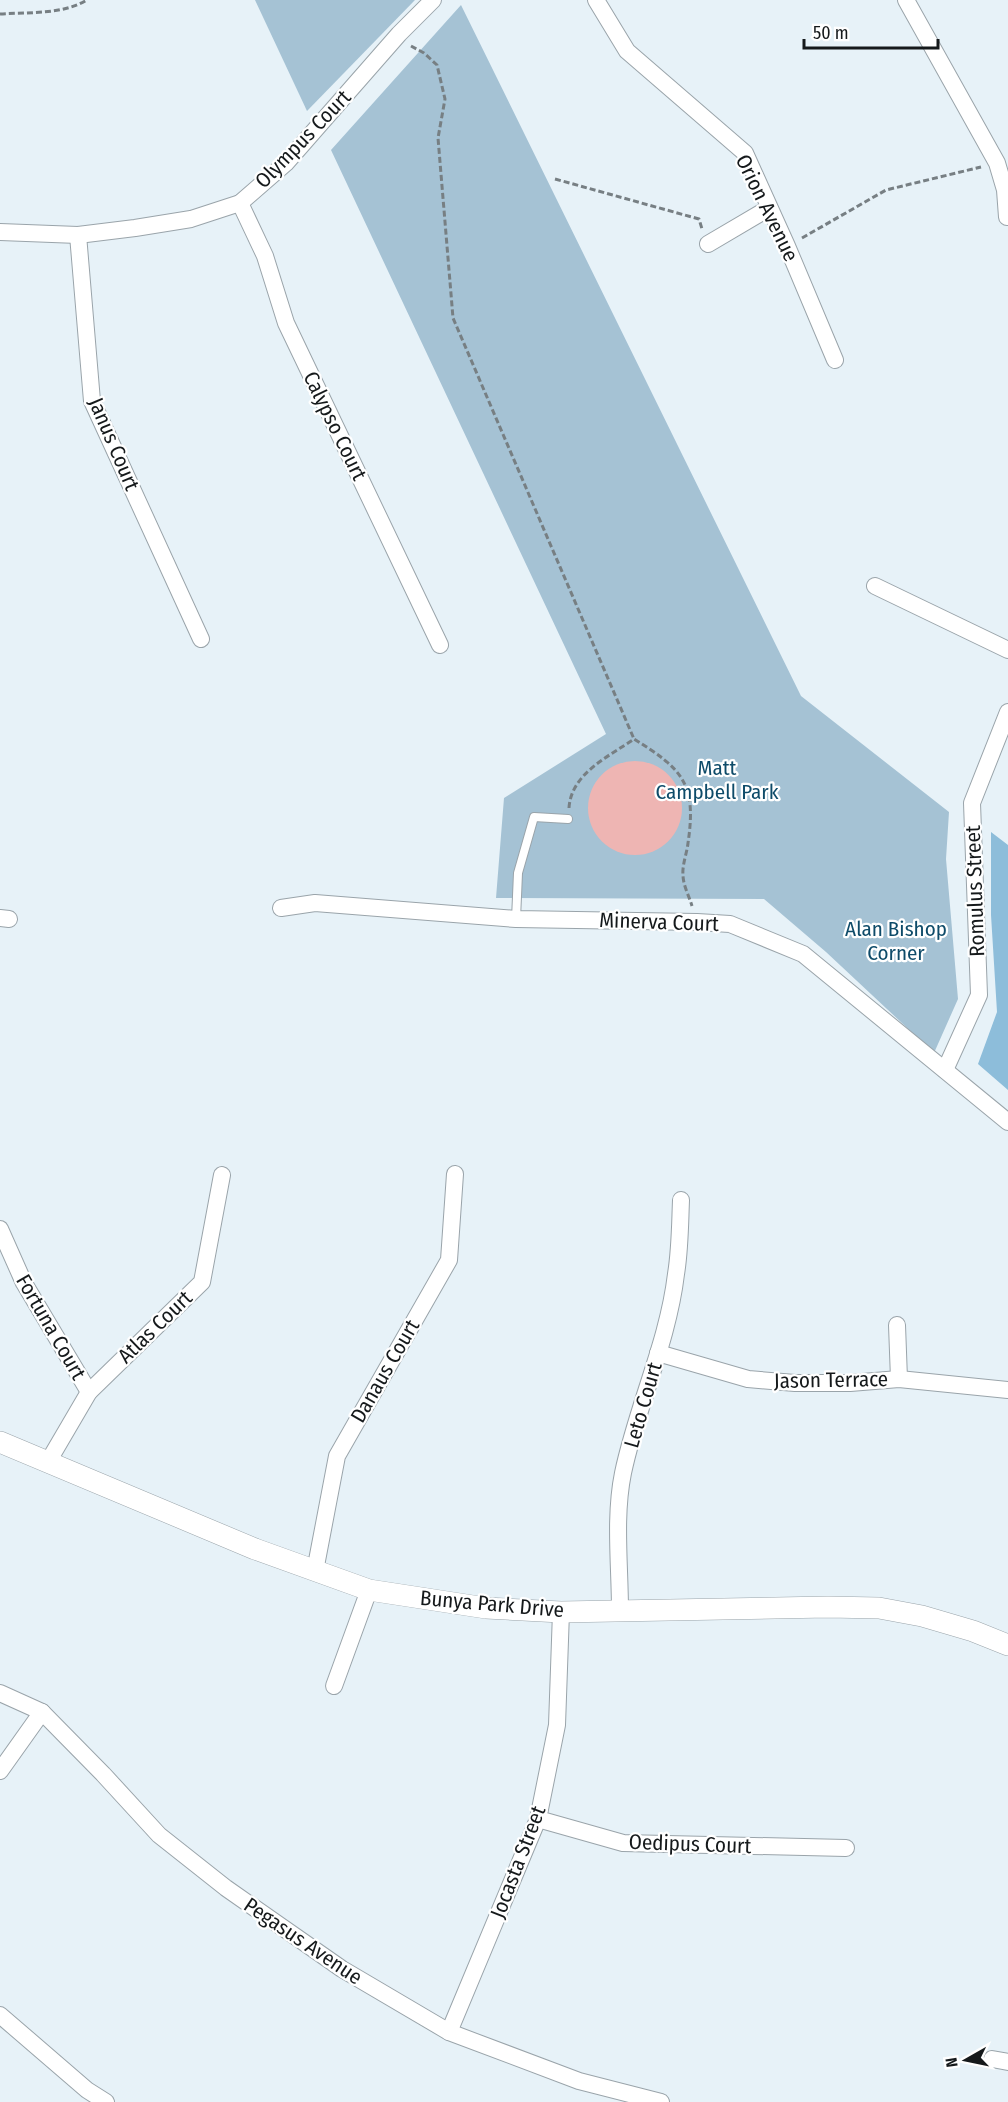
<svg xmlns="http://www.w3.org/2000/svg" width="1008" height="2102" viewBox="0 0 1008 2102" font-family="'Fira Sans Condensed',sans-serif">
<rect width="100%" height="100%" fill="#e7f2f8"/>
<g fill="#a5c2d4">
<path d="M255 0H415L307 111Z"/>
<path d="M461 5 801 696 949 812 946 859 958 999 934 1053 826 952 764 899 496 898 504 798 606 734 331 150Z"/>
</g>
<path fill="#8dbdda" d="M991 832 1008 845V1090L978 1064 997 1012 991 915Z"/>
<circle fill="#eeb5b3" cx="635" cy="808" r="47"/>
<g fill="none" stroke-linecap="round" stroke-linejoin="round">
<defs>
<path id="service" d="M516 919 518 873 534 817 568 819"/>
<g id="minor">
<path d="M596 0 627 51 745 153 787 246 835 360"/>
<path d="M906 0 997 163 1005 190 1007 217"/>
<path d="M240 203 265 256 286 323 440 645"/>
<path d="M0 232 78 235 135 228 191 219 240 203 286 163 399 34 433 0"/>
<path d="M78 235 92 401 201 639"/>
<path d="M708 244 769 208"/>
<path d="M875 586 1008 650"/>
<path d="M281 908 315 903 516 919 697 922 730 924 803 954 1008 1122"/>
<path d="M0 918 9 919"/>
<path d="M945 1070 979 995 972 803 1008 712"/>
<path d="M0 1229 24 1283 89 1392"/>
<path d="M897 1325 899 1379"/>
<path d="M658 1353 748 1379 795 1383H850L899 1379 1008 1390"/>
<path d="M48 1462 89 1392 202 1282 222 1175"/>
<path d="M315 1571 337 1456 449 1260 455 1174"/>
<path d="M620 1611C620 1566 614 1517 623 1473 637 1406 668 1342 676 1274 680 1250 680 1225 681 1200"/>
<path d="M334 1686 369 1590"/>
<path d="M0 1693 42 1712 103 1774 159 1835 226 1888 342 1969 449 2032 579 2081 661 2102"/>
<path d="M0 1771 42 1712"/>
<path d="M538 1819 623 1843 846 1848"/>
<path d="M0 2015 87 2090 106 2102"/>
<path d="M449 2032 538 1819 557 1725 561 1612"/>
<path d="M992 2059 1008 2062"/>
</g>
<path id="tertiary" d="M0 1442 255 1549 369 1590 486 1608 561 1612 828 1607 879 1608 922 1616 973 1631 1008 1645"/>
</defs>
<use href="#service" stroke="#9aa4aa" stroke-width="10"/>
<use href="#minor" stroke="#9aa4aa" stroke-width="18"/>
<use href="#tertiary" stroke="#9aa4aa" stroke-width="22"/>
<g stroke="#777f83" stroke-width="3" stroke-dasharray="6 3" stroke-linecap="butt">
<path d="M0 14C28 12 62 15 87 0"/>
<path d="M411 46 424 53 437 65 445 99 438 138 453 318 634 739"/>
<path d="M555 179 699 219 702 229"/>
<path d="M802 238 886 190 981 167"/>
<path d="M569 808C571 773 610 756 634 739 682 769 697 783 688 843 687 853 682 865 683 875 683 885 689 896 692 906"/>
</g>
<use href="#service" stroke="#fff" stroke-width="8"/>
<use href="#minor" stroke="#fff" stroke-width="16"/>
<use href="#tertiary" stroke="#fff" stroke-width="21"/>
</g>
<g text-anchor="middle" stroke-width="4.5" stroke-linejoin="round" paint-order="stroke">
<g font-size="21" fill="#15191b" stroke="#fff">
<text transform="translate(303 139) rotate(-46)" y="7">Olympus Court</text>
<text transform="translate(767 208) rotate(64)" y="7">Orion Avenue</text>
<text transform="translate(335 426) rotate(64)" y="7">Calypso Court</text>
<text transform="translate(114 444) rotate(67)" y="7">Janus Court</text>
<text transform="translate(975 891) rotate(-92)" y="7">Romulus Street</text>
<text transform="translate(659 922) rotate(2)" y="7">Minerva Court</text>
<text transform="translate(51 1327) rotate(60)" y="7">Fortuna Court</text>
<text transform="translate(155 1327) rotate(-44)" y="7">Atlas Court</text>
<text transform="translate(385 1371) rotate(-60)" y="7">Danaus Court</text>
<text transform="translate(831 1380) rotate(-1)" y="7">Jason Terrace</text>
<text transform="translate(643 1405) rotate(-74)" y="7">Leto Court</text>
<text transform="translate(492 1604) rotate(5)" y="7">Bunya Park Drive</text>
<text transform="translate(690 1844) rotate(2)" y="7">Oedipus Court</text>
<text transform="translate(518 1862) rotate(-69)" y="7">Jocasta Street</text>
<text transform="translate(303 1941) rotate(34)" y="7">Pegasus Avenue</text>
</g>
<g font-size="21" fill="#0e4b69" stroke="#fff">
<text x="717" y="775">Matt<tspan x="717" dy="24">Campbell Park</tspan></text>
<text x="896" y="936">Alan Bishop<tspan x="896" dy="24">Corner</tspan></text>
</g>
</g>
<g transform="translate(966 2060) rotate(261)" stroke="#ffffff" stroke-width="4.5" paint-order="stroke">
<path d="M0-4.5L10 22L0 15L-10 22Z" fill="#15191b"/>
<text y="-9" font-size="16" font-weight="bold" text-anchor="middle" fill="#15191b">N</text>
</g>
<path d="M804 39v9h134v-9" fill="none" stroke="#15191b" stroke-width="3"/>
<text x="813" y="39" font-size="18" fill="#15191b" stroke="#ffffff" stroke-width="4.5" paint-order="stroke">50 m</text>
</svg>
